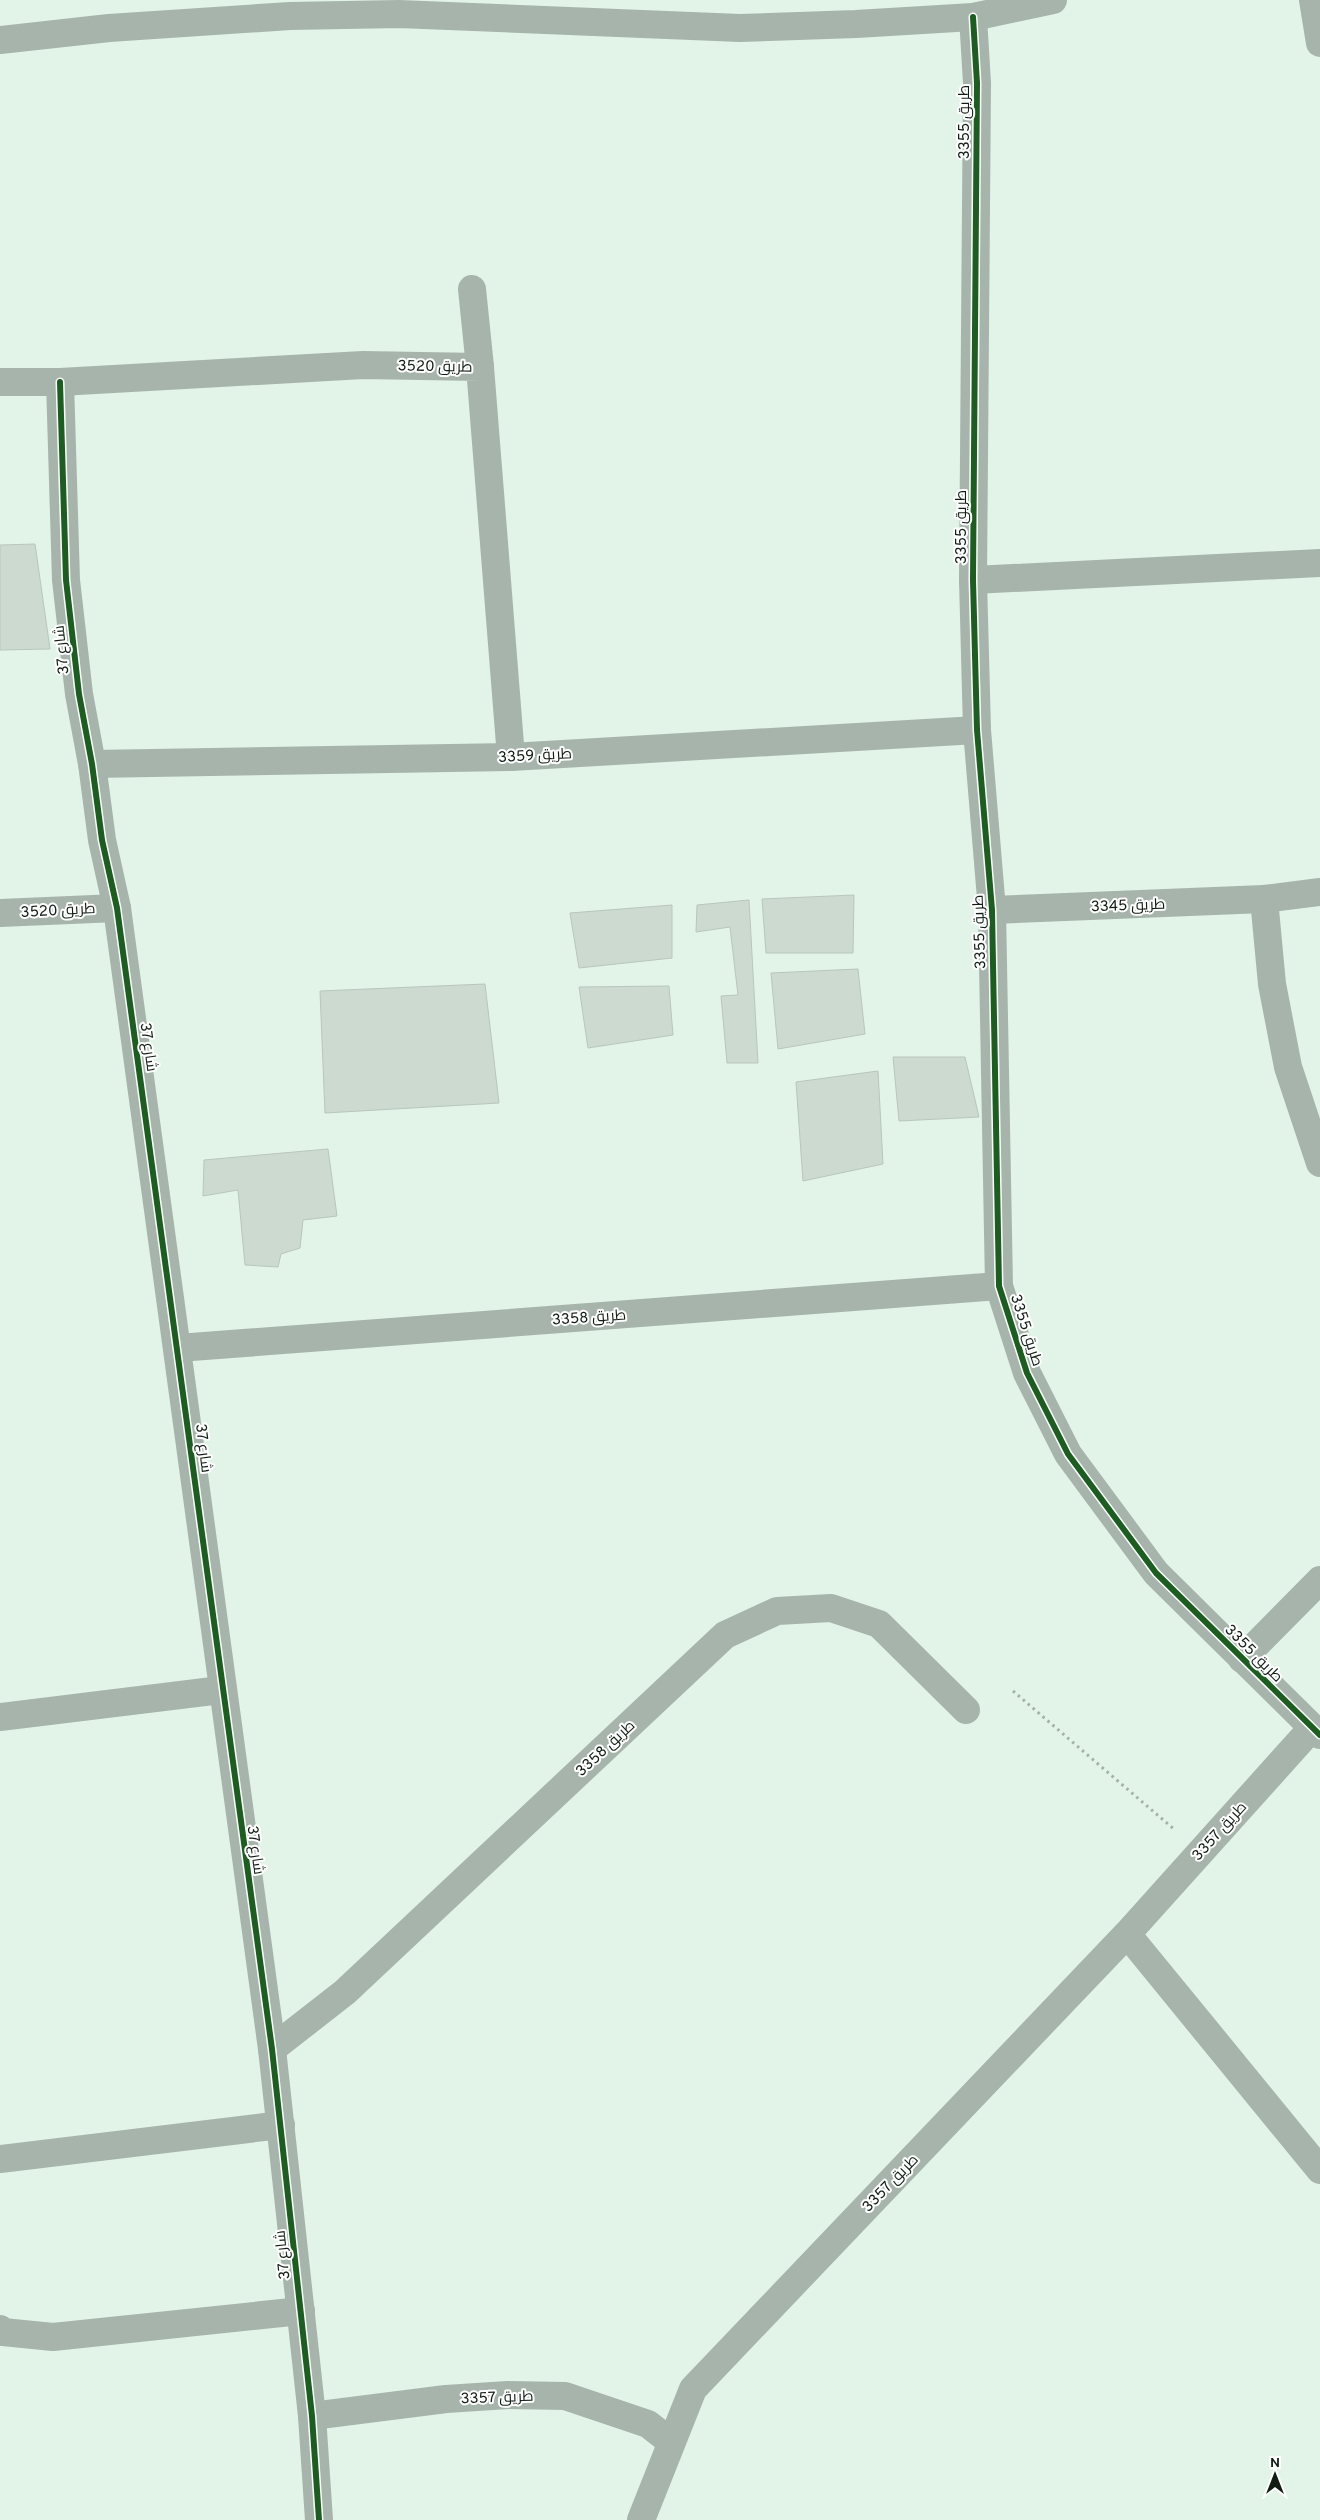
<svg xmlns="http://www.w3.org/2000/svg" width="1320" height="2520" viewBox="0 0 1320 2520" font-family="Overpass,Cairo,sans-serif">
<rect width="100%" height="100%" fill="#e2f3e7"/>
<g fill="#cddad0" stroke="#b9c6bd">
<path d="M35 544 50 649 0 650V545Z"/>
<path d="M854 895 853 953H766L762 899Z"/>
<path d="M749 900 758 1063H727L721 996 738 995 730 927 696 932 697 905Z"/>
<path d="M672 905V958L579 968 570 913Z"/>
<path d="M858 969 865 1034 778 1049 771 973Z"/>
<path d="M485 984 499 1103 325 1113 320 991Z"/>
<path d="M669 986 673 1035 588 1048 579 987Z"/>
<path d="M893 1057H965L979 1117 899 1121Z"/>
<path d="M878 1071 883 1164 803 1181 796 1082Z"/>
<path d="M328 1149 337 1216 303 1220 300 1248 281 1254 278 1267 245 1265 238 1190 203 1196 204 1160Z"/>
</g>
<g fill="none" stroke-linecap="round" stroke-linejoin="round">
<path stroke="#a4b1a8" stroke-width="3" stroke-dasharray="2.5 4" stroke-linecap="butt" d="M1013 1691 1175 1830"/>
<g stroke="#a7b4ac" stroke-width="28">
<path d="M1313 0 1320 43"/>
<path d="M973 17 977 83 973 580 977 730 992 910 999 1286 1027 1373 1068 1454 1156 1573 1320 1735"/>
<path d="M0 40 109 28 290 16 399 14 740 28 856 24 973 17 1053 0"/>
<path d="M472 289 480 367"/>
<path d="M0 382H60L363 365 480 367 511 757"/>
<path d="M60 382 66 580 79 694 92 764 102 840 117 908 272 2049 312 2416 319 2520"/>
<path d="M973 580 1320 563"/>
<path d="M92 764 511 757 977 730"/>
<path d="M1264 899 1272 984 1288 1067 1320 1163"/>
<path d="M992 910 1264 899 1320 892"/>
<path d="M0 913 117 908"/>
<path d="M178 1348 999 1286"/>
<path d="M1242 1659 1320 1580"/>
<path d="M0 1717 221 1690"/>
<path d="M1127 1934 1320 2170"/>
<path d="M272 2049 345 1992 725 1635 777 1611 831 1608 879 1624 966 1710"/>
<path d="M0 2159 281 2125"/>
<path d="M0 2329 3 2332 53 2337 301 2311"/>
<path d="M312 2416 446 2399 508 2395 565 2396 648 2424 671 2442"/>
<path d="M641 2520 693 2389 1127 1934 1312 1728"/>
</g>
<defs>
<g id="cycleway">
<path d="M973 17 977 83 973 580 977 730 992 910 999 1286 1027 1373 1068 1454 1156 1573 1320 1735"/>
<path d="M60 382 66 580 79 694 92 764 102 840 117 908 272 2049 312 2416 319 2520"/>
</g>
</defs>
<use href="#cycleway" stroke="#fefefe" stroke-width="9"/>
<use href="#cycleway" stroke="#1b5e20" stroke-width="6"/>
</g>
<g text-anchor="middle" stroke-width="4" stroke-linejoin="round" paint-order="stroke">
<g font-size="15" fill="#101c14" stroke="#fefefe">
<text transform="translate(964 122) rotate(-90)" y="5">طريق 3355</text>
<text transform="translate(435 366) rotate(1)" y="5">طريق 3520</text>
<text transform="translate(961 527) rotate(-90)" y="5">طريق 3355</text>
<text transform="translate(61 650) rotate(-96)" y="5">شارع 37</text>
<text transform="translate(535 755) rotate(-3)" y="5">طريق 3359</text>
<text transform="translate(1128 905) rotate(-2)" y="5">طريق 3345</text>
<text transform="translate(58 910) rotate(-3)" y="5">طريق 3520</text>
<text transform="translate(979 932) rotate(-92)" y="5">طريق 3355</text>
<text transform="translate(149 1047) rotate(82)" y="5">شارع 37</text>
<text transform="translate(589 1317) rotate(-4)" y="5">طريق 3358</text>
<text transform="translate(1027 1330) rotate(72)" y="5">طريق 3355</text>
<text transform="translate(204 1448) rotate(83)" y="5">شارع 37</text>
<text transform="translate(1254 1653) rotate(45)" y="5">طريق 3355</text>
<text transform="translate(605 1748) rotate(-43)" y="5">طريق 3358</text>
<text transform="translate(1219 1831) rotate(-48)" y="5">طريق 3357</text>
<text transform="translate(256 1850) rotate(82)" y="5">شارع 37</text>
<text transform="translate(890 2183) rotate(-46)" y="5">طريق 3357</text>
<text transform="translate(282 2255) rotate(-96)" y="5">شارع 37</text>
<text transform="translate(497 2397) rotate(-2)" y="5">طريق 3357</text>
</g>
</g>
<g transform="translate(1275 2475)" stroke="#fefefe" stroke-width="4" paint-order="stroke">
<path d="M0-4L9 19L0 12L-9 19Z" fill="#101c14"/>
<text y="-8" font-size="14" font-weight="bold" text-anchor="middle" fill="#101c14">N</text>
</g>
</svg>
